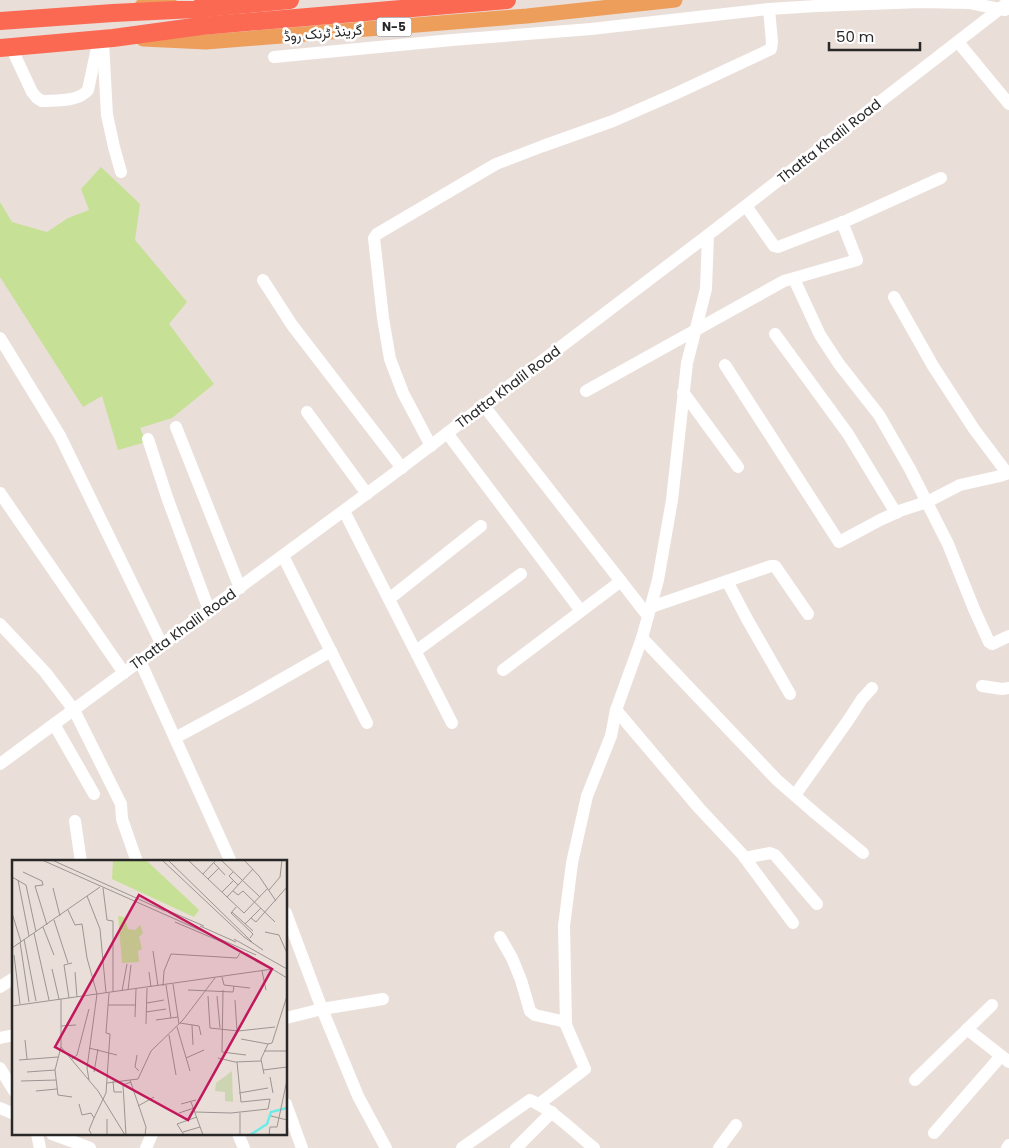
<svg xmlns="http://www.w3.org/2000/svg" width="1009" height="1148" viewBox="0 0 1009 1148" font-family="Poppins,Vazirmatn,sans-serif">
<rect width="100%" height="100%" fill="#eaded9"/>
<path fill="#c6e196" d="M101 167 140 204 135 240 187 302 169 324 214 384 172 418 140 428 146 442 118 450 102 396 83 407 0 277V202L12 222 47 232 68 218 89 210 81 189Z"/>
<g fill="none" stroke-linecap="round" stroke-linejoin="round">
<g stroke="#fff" stroke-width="12">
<path d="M103 42 107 115 114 147 121 172"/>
<path d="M958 42 1009 104"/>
<path d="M11 47 32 92 37 98 42 101C57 100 78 102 88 90L99 39"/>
<path d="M274 57 452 40 591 29 769 9 816 6 921 2 970 3 1005 10"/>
<path d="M746 206 774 246 778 247 848 220 941 178"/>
<path d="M794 279 820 335 839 364 879 415 910 469 948 544 974 609 989 642 992 644 1009 636"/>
<path d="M263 280 292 325 402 468"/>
<path d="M894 297 933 366 974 429 1007 473"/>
<path d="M775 334 848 434 896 513"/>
<path d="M0 338 60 436 162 645"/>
<path d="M725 365 839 542 880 520 902 510 927 502 960 485 1000 476 1009 473"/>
<path d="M586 391 784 281 857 260 842 222"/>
<path d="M683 392 738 467"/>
<path d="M484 406 648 616"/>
<path d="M307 412 367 494"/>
<path d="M176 427 240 588"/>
<path d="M447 433 581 611"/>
<path d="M148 439 168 500 209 610"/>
<path d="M431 446 403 393 390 359 383 318 374 238 377 234 496 164 543 146 613 121 677 93 771 49 772 42 769 9"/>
<path d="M0 493 124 673"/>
<path d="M344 511 452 723"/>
<path d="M283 556 367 723"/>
<path d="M727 581 747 619 790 694"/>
<path d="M389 599 481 526"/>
<path d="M651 607 771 566H775L808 614"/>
<path d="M0 624 45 672 74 710 121 804 122 819 137 862"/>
<path d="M642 638 777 780 816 814 863 853"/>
<path d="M416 651 521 574"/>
<path d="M140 661 231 862"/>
<path d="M503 670 621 581"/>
<path d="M982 686 1002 689 1009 688"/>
<path d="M616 710 699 808 742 854 793 923"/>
<path d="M54 724 94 794"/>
<path d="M175 738 247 699 331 651"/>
<path d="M0 764 388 478 708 235 1001 8 1009 1"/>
<path d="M795 795 847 722 862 699 872 688"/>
<path d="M75 821 81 862"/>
<path d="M745 858 770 853 775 855 817 904"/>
<path d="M286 913 322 1009 358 1096 386 1148"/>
<path d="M500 937 512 958 521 980 530 1011 535 1015 566 1022"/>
<path d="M0 987 14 978"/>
<path d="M286 1018 322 1009 383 999"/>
<path d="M967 1029 1009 1062"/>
<path d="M0 1038 14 1035"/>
<path d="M0 1068 14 1091"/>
<path d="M915 1080 992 1005"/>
<path d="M286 1104 302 1148"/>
<path d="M539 1104 585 1069 566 1025 564 926 572 863 587 796 611 736 616 710 642 638 658 580 672 500 687 363 706 289 708 235"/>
<path d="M0 1108 14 1114"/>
<path d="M934 1133 1001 1056"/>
<path d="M37 1134 40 1148"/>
<path d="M52 1134 90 1148"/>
<path d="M238 1134 244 1148"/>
<path d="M146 1148 152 1134"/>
<path d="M462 1148 530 1100C554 1111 573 1131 594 1148"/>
<path d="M516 1148 552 1112"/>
<path d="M719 1148 736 1125"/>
<path d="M1007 1148 1009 1145"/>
</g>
<g stroke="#ee9e5b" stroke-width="15">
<path d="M142 6 169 0"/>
<path d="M143 39 206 42 527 16 675 0"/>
</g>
<g stroke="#fb6953" stroke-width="18">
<path d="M0 21 113 13 195 9 290 0"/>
<path d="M0 48 113 38 201 26 507 0"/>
</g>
</g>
<g text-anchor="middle" stroke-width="5" stroke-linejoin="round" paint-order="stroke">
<rect fill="#fff" stroke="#686868" stroke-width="1" x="376.5" y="17.5" width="35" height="19" rx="4"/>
<g font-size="12" font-weight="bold" fill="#282828">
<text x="394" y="31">N-5</text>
</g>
<g font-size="14" fill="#282828" stroke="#fff">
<text transform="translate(323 33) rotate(-5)" y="5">گرینڈ ٹرنک روڈ</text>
<text transform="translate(829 141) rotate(-38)" y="5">Thatta Khalil Road</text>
<text transform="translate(508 387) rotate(-37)" y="5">Thatta Khalil Road</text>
<text transform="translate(183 629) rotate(-36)" y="5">Thatta Khalil Road</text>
</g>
</g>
<g transform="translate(12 860)">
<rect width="275" height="275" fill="#eaded9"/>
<path d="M101 0H134L187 50 182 57 100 19ZM106 56 112 57 116 69 123 70 128 65 131 73 127 77 130 89 126 91 127 102 110 103Z" fill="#c6e196"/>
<path d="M220 211 221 242 213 241V232L203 231 204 223Z" fill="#cdd4b1"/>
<path fill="none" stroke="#6dece7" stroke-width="2.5" d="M238 275 255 264 259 252 275 248"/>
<path fill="none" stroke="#9c9592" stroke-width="1" d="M30 0 244 95M40 0 153 51M150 0 232 77 251 90M156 0 240 82M176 0 232 53 256 28M209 0 248 37M232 0 247 16 264 41M202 3 213 15M11 12 30 21 31 25 23 26 35 65M221 12 217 16 226 25M191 14 204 0M0 17 14 25 24 72M196 19 207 8M6 20 17 76M41 28 48 56M91 28 95 60 101 61V132M257 30 268 17 270 0M221 31 226 35 231 31 263 62M210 32 221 21M75 36 88 69 94 133M215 37 241 9M224 47 219 53 241 74 238 78M150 48 192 66M56 50 63 65 70 64 75 98 85 134 75 208 77 220M220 52 241 71M0 53 9 82M239 58 244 62 275 27M42 60 56 103M163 62 210 82M233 64 249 48M188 66 224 82M31 67 42 95M253 72 267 75 275 93M22 73 37 140M12 79 24 141M222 79 275 109M8 82 17 142M0 88 88 27M141 91 146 126M234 93 275 118M2 95 8 144M40 109 47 139M250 111 254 130M63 112 65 137M137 112 139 127M210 117 212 125 238 128M161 124 167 164M154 125 159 158M151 126 152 111 159 94 225 98 228 93M116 130 119 105M176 130 221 132 222 126M211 130 210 192 234 195M110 131 115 104M196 136 198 168 226 171 263 167M205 136 208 168M57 138 52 105 60 103M49 139V187L86 231 113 275M223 140 225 171M135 143 152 140M96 145H123M0 146 261 109M134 152 154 149M123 157 124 129M144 160 166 157M168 163 187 166 189 175M134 164 135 128M180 165 181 185M49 166 64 165M165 167 178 211M157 175 164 215M229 179 256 184M13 180 15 199M49 187 43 210 46 235 60 237M77 188 105 195M252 191H275M125 195 123 207 127 211M174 198 192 190M206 198 223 202 249 201M60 199 65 195 77 149M7 200 46 197M251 210 275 207M15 212 43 210M82 212 86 189M252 214 249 199 256 184 260 183 275 136M258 217 261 233M118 220 126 219 139 191 171 160 203 118M9 221 44 220M101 221 102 232H110M95 223 118 220 134 267 133 275M24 231 45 229M227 233 256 228M179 242 191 275M67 244 70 255 79 253 82 258 77 270 80 275M169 244 184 240M126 246 142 237M183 252 219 253 256 249 258 239 229 242 225 202M167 253 182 248M259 256 275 260M82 258 94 233 98 174 94 173 97 133M171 272 188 267M95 275V259M114 275 111 225 119 222M172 275 165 264 185 257M228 275V253M257 275 258 267H265L275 220"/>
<path fill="#c2185b" fill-opacity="0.15" stroke="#c2185b" stroke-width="2.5" d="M127 35 260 109 176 260 43 187Z"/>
<rect width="275" height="275" fill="none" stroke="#282828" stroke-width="2.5"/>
</g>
<path d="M829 42v8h91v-8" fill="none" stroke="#282828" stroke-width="2.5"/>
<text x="836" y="42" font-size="15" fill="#282828" stroke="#ffffff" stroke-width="4" paint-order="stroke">50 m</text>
</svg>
